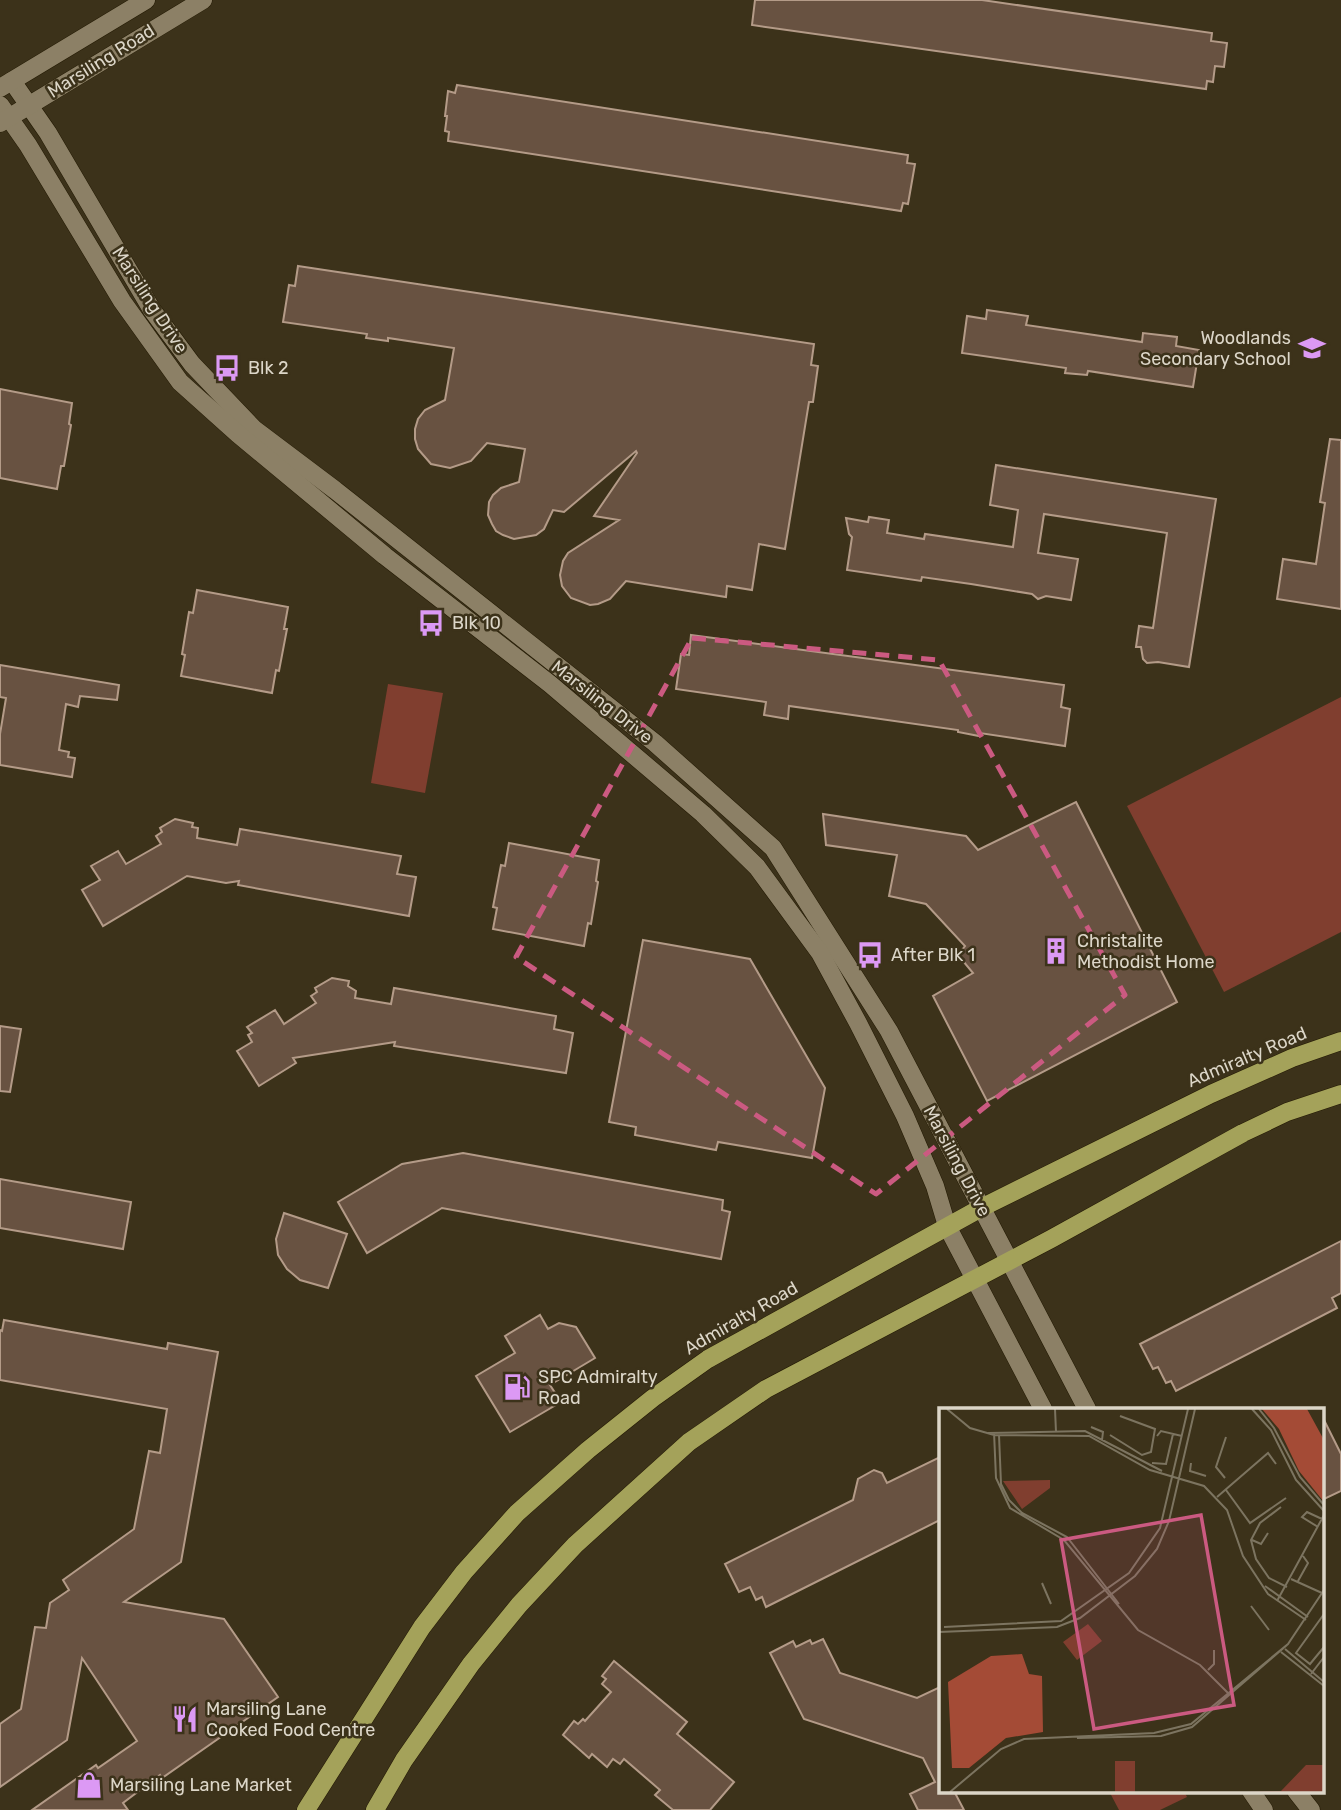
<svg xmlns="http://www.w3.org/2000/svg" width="1341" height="1810" viewBox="0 0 1341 1810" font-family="Rubik,sans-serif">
<rect width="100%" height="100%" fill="#3c321a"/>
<g fill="#803e2f">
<path d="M388 684 443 693 425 793 371 783Z"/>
<path d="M1341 697V932L1224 992 1127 806Z"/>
<path d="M1109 1791H1184L1187 1797 1160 1810H1119Z"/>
</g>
<g fill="#685241" stroke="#b49b88" stroke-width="2">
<path d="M755 0H982L1212 33 1211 41 1227 43 1224 67 1215 66 1213 82 1207 81 1206 89 752 25Z"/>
<path d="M457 85 908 155 907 163 915 164 908 204 903 203 901 211 448 141 449 132 445 131 447 116H445L448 91 455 93Z"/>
<path d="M298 266 814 344 811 365 818 366 813 402H809L785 549 759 544 752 590 727 586 726 597 626 581 610 599 598 604 590 605 571 598 562 586 560 575 563 561 568 553 619 520 594 516 637 453 636 451 564 512 553 510 544 529 536 535 514 539 503 535 496 531 492 524 488 515 489 502 493 495 501 488 519 482 525 449 487 443 471 461 450 468 431 464 418 449 415 439V429L418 419 425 410 445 400 454 348 388 338V341L366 338 367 334 283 322 289 285 295 286Z"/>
<path d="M987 310 1028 316 1026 325 1142 342 1143 333 1177 337 1176 346 1199 350 1193 387 1088 371 1087 375 1065 373 1066 368 962 353 967 316 986 319Z"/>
<path d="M0 389 72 403 69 424 71 425 64 466H61L57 489 0 478Z"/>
<path d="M1330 439 1341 440V609L1277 599 1283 559 1316 564 1325 503 1320 502Z"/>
<path d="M996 465 1216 499 1189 667 1158 662 1147 663 1143 659 1141 647H1136L1139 626 1153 628 1167 533 1044 514 1038 553 1078 559 1071 600 1046 596 1038 599 1032 594 971 584 922 577 921 581 847 570 852 537 849 534 846 518 868 522 869 517 889 520 887 533 924 539 925 534 1013 547 1018 510 990 505Z"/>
<path d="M197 590 288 607 284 629H287L279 671 276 670 272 693 181 676 185 655 182 654 189 612 193 613Z"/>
<path d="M691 635 1064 685 1061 707 1070 709 1065 746 980 733 979 736 958 732V730L789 706 788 719 764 715 766 702 676 689 681 654 689 655Z"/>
<path d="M0 665 119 685 117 700 80 696 78 707 66 704 59 750 69 752 68 757 75 758 72 777 0 765V734L6 698 0 697Z"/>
<path d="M1076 802 1177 1002 987 1101 933 996 973 973 958 955 965 946 926 904 889 896 897 855 826 845 823 814 966 836 978 850Z"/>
<path d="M175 819 193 823 192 827 198 828 197 838 237 845 240 829 401 856 397 874 416 877 409 916 238 885 239 881 226 883 187 876 103 926 82 890 100 880 91 866 118 851 126 864 161 844 156 836 162 832 160 828Z"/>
<path d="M509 843 599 860 596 881 598 882 591 924 588 923 584 946 493 929 497 908 493 907 501 865 505 866Z"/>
<path d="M643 940 750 959 825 1088 812 1158 718 1142 716 1150 635 1135 636 1127 609 1122Z"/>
<path d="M332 978 349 981 348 986 356 991 355 998 391 1004 394 988 556 1016 554 1029 573 1033 566 1073 394 1046 395 1042 293 1058 296 1063 259 1086 237 1051 252 1042 248 1035 252 1033 247 1027 275 1010 284 1024 316 1003 311 996 317 992 315 988Z"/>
<path d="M0 1026 21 1029 10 1092 0 1091Z"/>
<path d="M463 1153 723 1200 722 1210 730 1212 721 1259 442 1208 367 1253 338 1202 402 1164Z"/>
<path d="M0 1179 131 1202 123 1249 0 1228Z"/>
<path d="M284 1213 347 1234 328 1288 300 1280 287 1269 278 1255 276 1239Z"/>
<path d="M1341 1241V1293L1332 1298 1337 1308 1176 1391 1171 1381 1166 1383 1158 1367 1153 1369 1140 1344Z"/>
<path d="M540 1315 548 1329 559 1323 576 1327 595 1358 550 1385 561 1402 510 1432 476 1376 515 1353 505 1336Z"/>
<path d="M4 1320 167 1349 168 1343 218 1352 181 1562 124 1602 224 1619 278 1697 162 1778 160 1775 123 1803 128 1810H32L96 1765 98 1768 137 1741 82 1658 67 1740 0 1787V1724L21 1709 35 1627 46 1628 50 1603 69 1590 63 1580 134 1529 149 1451 160 1453 167 1409 0 1380V1330L2 1331Z"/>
<path d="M1322 1416 1341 1454V1491L1322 1500Z"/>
<path d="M940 1457V1520L766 1607 762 1597 756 1600 750 1587 739 1592 725 1564 853 1500 858 1479 874 1470 882 1473 887 1483Z"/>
<path d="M823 1639 840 1673 917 1698 940 1687V1791H954L964 1810H918L910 1794 935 1782 923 1758 804 1719 770 1653 793 1641 796 1647 810 1640 812 1644Z"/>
<path d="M614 1661 687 1722 677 1734 734 1782 710 1810H673L655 1795 660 1790 624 1759 620 1764 613 1759 607 1767 592 1754 589 1758 563 1735 574 1721 578 1724 583 1719 585 1721 611 1692 602 1684 606 1679 602 1676Z"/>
</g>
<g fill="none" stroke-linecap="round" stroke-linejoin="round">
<defs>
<g id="minor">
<path d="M12 81 48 133 152 310 192 364 254 429 335 490 655 743 773 848 889 1031 1087 1409"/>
<path d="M0 105 28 145 122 301 180 382 238 434 385 556 550 684 703 814 757 867 820 953 858 1023 905 1116 935 1186 947 1226 1043 1409"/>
<path d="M1251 1791 1264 1810"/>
<path d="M1296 1791 1311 1810"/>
</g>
<g id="tertiary">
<path d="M0 88 146 0"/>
<path d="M0 123 203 0"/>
</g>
<g id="primary">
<path d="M306 1810 422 1627 464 1572 517 1513 588 1450 653 1398 708 1359 981 1208 1211 1094 1292 1058 1341 1041"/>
<path d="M375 1810 404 1760 471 1664 519 1605 575 1545 689 1442 766 1389 1051 1239 1243 1133 1287 1112 1341 1094"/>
</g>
</defs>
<use href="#minor" stroke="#231903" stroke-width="19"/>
<use href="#tertiary" stroke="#231903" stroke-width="19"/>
<use href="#primary" stroke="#231903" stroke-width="19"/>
<use href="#minor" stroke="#8c8066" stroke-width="18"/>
<use href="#tertiary" stroke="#8c8066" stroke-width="18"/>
<use href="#primary" stroke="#a4a25a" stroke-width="18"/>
</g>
<path fill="none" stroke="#cb5a81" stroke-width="5" stroke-dasharray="14 9" stroke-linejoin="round" d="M692 638 939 660 1125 995 876 1194 516 957Z"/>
<defs>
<symbol id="school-bare" viewBox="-9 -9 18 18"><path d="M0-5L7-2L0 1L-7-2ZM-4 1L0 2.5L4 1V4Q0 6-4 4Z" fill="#dc99f4" stroke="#3c321a" stroke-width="2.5" paint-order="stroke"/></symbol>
<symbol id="bus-bare" viewBox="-9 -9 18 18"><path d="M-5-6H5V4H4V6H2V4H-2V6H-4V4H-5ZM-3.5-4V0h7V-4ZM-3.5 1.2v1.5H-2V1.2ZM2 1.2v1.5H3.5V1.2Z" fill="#dc99f4" stroke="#3c321a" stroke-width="2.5" paint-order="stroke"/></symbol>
<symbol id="building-bare" viewBox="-9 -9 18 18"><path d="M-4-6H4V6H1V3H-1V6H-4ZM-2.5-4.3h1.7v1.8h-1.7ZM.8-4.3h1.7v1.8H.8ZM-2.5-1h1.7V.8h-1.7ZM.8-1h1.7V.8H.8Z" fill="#dc99f4" stroke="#3c321a" stroke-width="2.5" paint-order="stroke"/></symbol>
<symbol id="fuel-bare" viewBox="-9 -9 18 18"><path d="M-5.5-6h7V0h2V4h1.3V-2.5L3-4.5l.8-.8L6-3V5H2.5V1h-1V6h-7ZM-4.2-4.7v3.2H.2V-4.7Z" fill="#dc99f4" stroke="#3c321a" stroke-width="2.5" paint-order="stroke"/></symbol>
<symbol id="restaurant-bare" viewBox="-9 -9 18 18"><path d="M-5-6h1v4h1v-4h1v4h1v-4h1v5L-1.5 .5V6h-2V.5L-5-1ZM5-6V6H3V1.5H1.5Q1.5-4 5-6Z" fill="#dc99f4" stroke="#3c321a" stroke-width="2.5" paint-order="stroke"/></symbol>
<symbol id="shop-bare" viewBox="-9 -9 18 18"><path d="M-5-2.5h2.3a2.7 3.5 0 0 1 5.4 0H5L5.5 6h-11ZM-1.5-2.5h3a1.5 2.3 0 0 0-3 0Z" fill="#dc99f4" stroke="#3c321a" stroke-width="2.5" paint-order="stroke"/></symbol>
</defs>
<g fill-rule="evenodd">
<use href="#school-bare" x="1293" y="329" width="38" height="38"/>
<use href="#bus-bare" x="208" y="349" width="38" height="38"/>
<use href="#bus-bare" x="412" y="604" width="38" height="38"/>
<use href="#building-bare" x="1037" y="932" width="38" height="38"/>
<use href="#bus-bare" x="851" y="936" width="38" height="38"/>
<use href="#fuel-bare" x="498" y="1368" width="38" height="38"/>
<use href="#restaurant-bare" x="166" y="1700" width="38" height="38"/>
<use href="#shop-bare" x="70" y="1766" width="38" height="38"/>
</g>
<g text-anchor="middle" stroke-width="5" stroke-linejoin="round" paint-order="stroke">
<g font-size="18" fill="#dcd6c8" stroke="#3c321a">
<text transform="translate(101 61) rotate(-32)" y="6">Marsiling Road</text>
<text transform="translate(150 300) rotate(57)" y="6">Marsiling Drive</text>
<text transform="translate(602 702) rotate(38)" y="6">Marsiling Drive</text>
<text transform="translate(1247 1057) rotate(-23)" y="6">Admiralty Road</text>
<text transform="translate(957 1161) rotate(62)" y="6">Marsiling Drive</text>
<text transform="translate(741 1318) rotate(-30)" y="6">Admiralty Road</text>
</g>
<g font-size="18" fill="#dcd6c8" stroke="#3c321a" text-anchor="start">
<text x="1291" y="344" text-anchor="end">Woodlands<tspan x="1291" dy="21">Secondary School</tspan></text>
<text x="248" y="374">Blk 2</text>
<text x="452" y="629">Blk 10</text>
<text x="1077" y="947">Christalite<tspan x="1077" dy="21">Methodist Home</tspan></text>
<text x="891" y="961">After Blk 1</text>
<text x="538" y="1383">SPC Admiralty<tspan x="538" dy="21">Road</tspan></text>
<text x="206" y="1715">Marsiling Lane<tspan x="206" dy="21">Cooked Food Centre</tspan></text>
<text x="110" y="1791">Marsiling Lane Market</text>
</g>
</g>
<g transform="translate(939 1408)">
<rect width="385" height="385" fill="#3c321a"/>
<path d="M111 72V80L83 101 64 73ZM149 216 163 233 138 252 124 234ZM176 353H196V384H176ZM367 357H385V384H309L342 383Z" fill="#803e2f"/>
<path d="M323 1H368L385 32V94L360 63 340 21ZM83 246 90 266 103 268 104 324 67 330 30 360H13L9 274 52 248Z" fill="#a44b36"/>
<path fill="none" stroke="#7c7460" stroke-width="2" d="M8 1 31 20 55 27 150 28 211 62 265 78 288 102 304 148 329 186 367 212M116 1 117 24M313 1 332 22 357 72 385 103M320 1 335 20 361 69 385 97M152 19 164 24 163 32M55 24 57 70 71 100 125 132 199 222 261 257 290 286M49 25 146 23 223 63M60 27 62 76 70 92 83 105 128 129 180 196M171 27 203 47 212 44 216 21 181 8M218 28 222 23 243 28M213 55 227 56 234 26M252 55 251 63 267 68M286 70 277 59 287 29M287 82 311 115 347 90M278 89 329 45 337 56M342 99 321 115 312 132 317 151 330 170 348 179M379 119 363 109 368 104 383 111M313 132 322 136 329 125M352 171 383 185M359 173 369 155 364 148M103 175 112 196M326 178 369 209M338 193 385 107M312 198 330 222M385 206 357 245 371 256 385 239M5 219 122 213 190 165 221 120 249 1M0 224 118 219 141 210 196 168 218 141 230 113 256 1M346 241 385 274M342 244 385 278M269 262 275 256V242M372 266 385 249M138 330 222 328 253 319 348 237M11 384 62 341 85 331 215 325 252 316 349 236 385 182"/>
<path fill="#cb5a81" fill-opacity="0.15" stroke="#cb5a81" stroke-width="3.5" d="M262 107 295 297 155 321 122 132Z"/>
<rect width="385" height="385" fill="none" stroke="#dcd6c8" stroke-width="3.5"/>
</g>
</svg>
